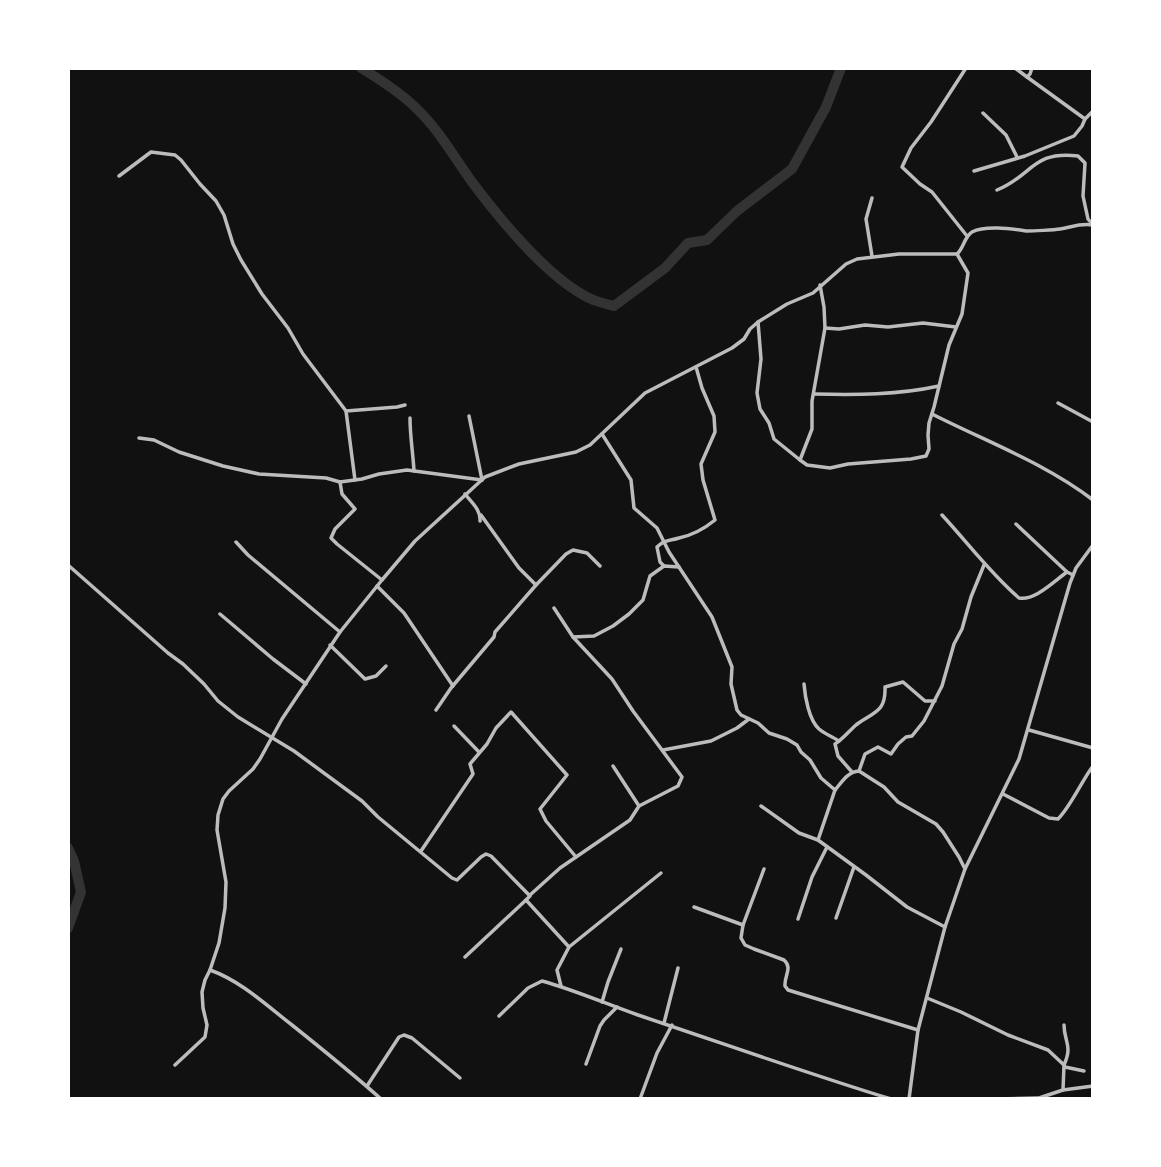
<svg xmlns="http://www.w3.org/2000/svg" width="1161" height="1167" viewBox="0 0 1161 1167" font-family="'Work Sans',sans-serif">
<rect width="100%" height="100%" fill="#111"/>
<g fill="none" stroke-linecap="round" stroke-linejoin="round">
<g stroke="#333" stroke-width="10">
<path d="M361 68C381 80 400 92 417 109 439 130 454 157 472 182 499 218 548 278 589 298 597 302 606 304 614 306L665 268 688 243 707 240 737 211 792 169 826 107 841 68"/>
<path d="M68 848 74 861 81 892 68 928"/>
</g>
<g stroke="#bcbcbc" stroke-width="3.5">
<path d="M966 68 931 122 911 148 902 167 920 184 932 192 967 236"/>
<path d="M1015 68 1027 77 1030 74 1032 68"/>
<path d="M1027 77 1085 119"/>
<path d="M983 113 1006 135 1017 157"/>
<path d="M974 171 1025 156 1074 136 1082 126 1085 119 1093 111"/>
<path d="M119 176 151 152 175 155 181 160 200 184 216 201 224 215 233 244 241 260 262 294 288 328 303 354 346 411"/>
<path d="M997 190C1032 176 1033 150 1078 156L1085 163 1083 196 1088 219 1093 225"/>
<path d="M872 198 866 219 872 256"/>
<path d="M820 285 824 307 825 328 812 401V429L800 460 807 465 830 468 848 464 911 459 926 456 929 449 928 435 929 423 934 407 949 345 962 314 968 273 957 254"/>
<path d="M758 322 761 359 757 393 760 409 769 423 774 439 800 460"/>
<path d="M825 328 839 329 865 325 888 327 923 323 956 327"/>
<path d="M814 394C856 395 898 395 939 386"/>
<path d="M1058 403 1093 422"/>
<path d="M932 414C985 441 1045 463 1093 500"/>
<path d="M469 416 482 480"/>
<path d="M410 418C410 436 413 453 414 471"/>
<path d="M602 434 631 480 634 508 657 528 669 552 712 617 732 667 731 684 737 710 741 715 758 723 769 733 787 739 797 745 801 752 810 760 821 778 835 790C842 782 847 772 859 771L865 754 878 747 891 754 898 744 906 737 912 736 924 721 942 686 954 644 962 629 971 597 984 565"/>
<path d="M139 438 154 440 179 452 223 466 259 474 326 478 340 482 362 479 379 474 407 470 482 480"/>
<path d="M355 480 346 411 397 407 405 405"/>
<path d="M340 482 342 494 355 509 335 529 331 538 337 544 382 580"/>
<path d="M465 494C472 503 481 510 480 521"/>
<path d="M481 515 519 568 536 585"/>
<path d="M942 515C968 543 990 573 1019 598 1035 601 1054 581 1067 572"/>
<path d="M1016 524 1067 572 1073 575"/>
<path d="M236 542 248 555 340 632"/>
<path d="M68 565 168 653 183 664 204 684 218 701 238 717 294 751 362 801 378 817 452 878 457 880 481 857 486 854 491 856 530 896 526 900 569 947"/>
<path d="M664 566 660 562 657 547C664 540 669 541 679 538 693 535 704 529 715 520L703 480 701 464 715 432 714 416 702 388 696 367"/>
<path d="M377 586 404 613 453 686"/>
<path d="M554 608 573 637 612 679 633 711 682 777 678 786 639 806"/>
<path d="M220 614 273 659 306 684"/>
<path d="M573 637 594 636 613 626 629 614 643 600 650 576 664 566 679 567"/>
<path d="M330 645 365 679 376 676 386 666"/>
<path d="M804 684C805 697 809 720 819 729 825 734 833 737 839 741"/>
<path d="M436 710 451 688 494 637 495 632 536 585 566 554 573 550 587 553 600 566"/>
<path d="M454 726 479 752"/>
<path d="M1029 730 1093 748"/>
<path d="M663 750 711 741 737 728 749 719"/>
<path d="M859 771 884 787 898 802 936 824 943 832 959 857 965 869"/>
<path d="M852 772 838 756 835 744C843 739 849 731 856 725 873 712 886 713 885 687L903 682 925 701H935"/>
<path d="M1003 794 1049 818 1058 819C1071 806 1081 782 1093 766"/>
<path d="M761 806 799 833 818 840 866 875 907 907 945 927"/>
<path d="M818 840 835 790"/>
<path d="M421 851 473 774 470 764 487 744 496 728 511 712 567 775 540 809 546 821 576 857"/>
<path d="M530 895 560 868 630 820 639 806 613 766"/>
<path d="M694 907 743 925 741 938 745 945 754 949 784 960C793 968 784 976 785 986L788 990 918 1030"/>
<path d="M836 918 854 867"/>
<path d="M798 919 812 877 827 847"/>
<path d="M743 925 764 869"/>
<path d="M465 957 526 900"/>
<path d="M210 970C241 981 266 1005 292 1025 322 1049 352 1073 381 1099"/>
<path d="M561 986 557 970 569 947 661 873"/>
<path d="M927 998 961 1012 1008 1035 1048 1050 1064 1065 1063 1090"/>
<path d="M602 1002 608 982 621 949"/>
<path d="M499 1016 528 988 542 981C575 990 606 1004 638 1015 722 1043 806 1073 891 1099"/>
<path d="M664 1023 678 968"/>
<path d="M1064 1025C1064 1042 1073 1045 1064 1065"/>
<path d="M586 1064 600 1026 604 1020 617 1007"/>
<path d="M175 1065 205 1037 207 1025 203 1008 202 992 205 980 210 970 219 943 225 908 226 882 217 830 218 815 223 799 229 791 253 769 260 759 282 719 340 632 382 580 415 541 485 477 519 464 576 452 590 445 645 393 732 348 744 339 750 329 758 322 787 304 813 293 846 264 857 259 899 254H957C964 248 964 237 972 232 986 225 1012 229 1027 231 1033 231 1054 230 1060 229 1072 227 1080 223 1093 225"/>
<path d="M1065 1067 1084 1071"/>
<path d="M367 1086 399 1037 404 1035 412 1038 460 1078"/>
<path d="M640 1099 657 1053 672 1025"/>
<path d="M909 1099 918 1030 945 927 965 869 1019 759 1070 583 1076 568 1093 545"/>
<path d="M998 1099 1037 1098"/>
<path d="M1036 1099 1063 1090 1093 1086"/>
</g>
</g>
<rect width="1161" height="1167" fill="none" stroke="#ffffff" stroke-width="140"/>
</svg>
